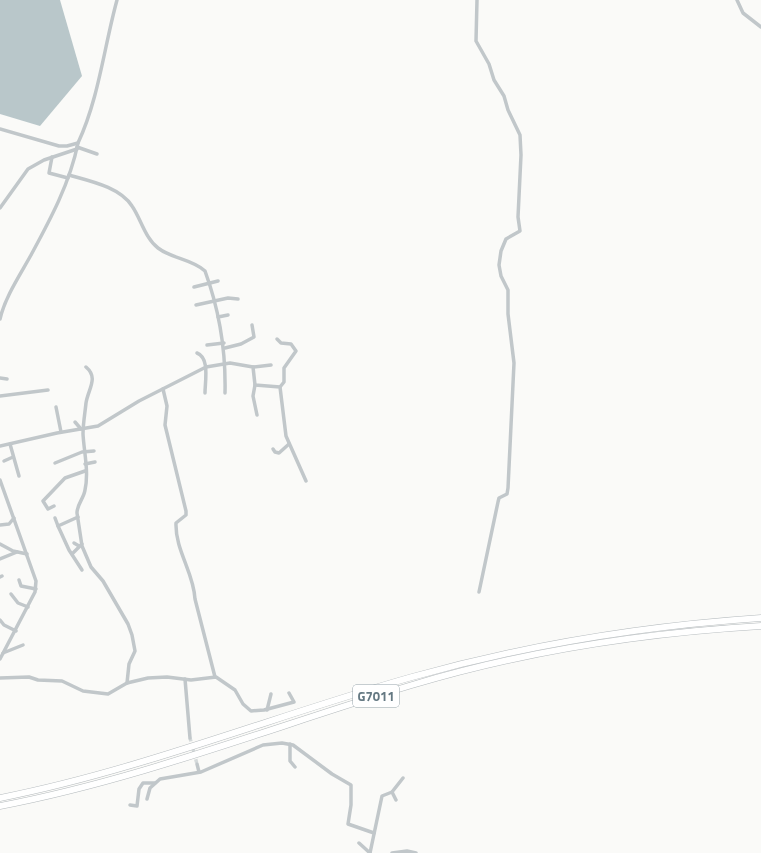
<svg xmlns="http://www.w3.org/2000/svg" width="761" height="853" viewBox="0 0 761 853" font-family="'Titillium Web',sans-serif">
<rect width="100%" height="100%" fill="#fafaf8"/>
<path fill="#b9c7ca" d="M0 0H60L82 76 40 126 0 114Z"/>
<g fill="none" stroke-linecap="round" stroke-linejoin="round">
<path stroke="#d5dadb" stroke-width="3.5" stroke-dasharray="3.5 2" stroke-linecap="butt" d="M190 738 197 764"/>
<defs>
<g id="highway">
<path d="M0 798C141 770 274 716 412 677 526 645 643 626 761 618"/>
<path d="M0 806C141 779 275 726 412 685 525 651 644 633 761 626"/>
</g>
</defs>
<use href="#highway" stroke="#b4babd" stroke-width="7"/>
<g stroke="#c1c7ca" stroke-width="3.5">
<path d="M477 0 476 41 489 64 494 80 504 96 508 110 520 135 521 155 518 217 520 231 506 239 501 251 499 265 501 276 508 290V314L514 363 508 488 507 494 499 498 498 502 479 592"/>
<path d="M737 0 743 13 761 27"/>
<path d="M0 129 59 146H67L78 143C99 98 104 47 117 0"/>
<path d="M77 147 97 154"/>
<path d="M52 157 49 173 68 178"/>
<path d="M69 175C90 181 120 187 132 206 141 219 145 238 158 248 172 259 192 259 205 271 220 312 226 350 225 393"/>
<path d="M0 208 28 169 44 160 77 149"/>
<path d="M194 287 218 281"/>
<path d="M196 305 228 298 238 299"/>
<path d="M218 317 228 315"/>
<path d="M0 319C5 297 20 275 31 255 50 220 70 183 78 143"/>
<path d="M277 339 281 343 291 344 296 351 284 368V382L280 387"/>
<path d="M207 345 224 343"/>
<path d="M225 348 241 344 254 337 252 325"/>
<path d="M197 353C210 358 205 381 205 393"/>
<path d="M86 367C99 378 88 389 86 403 85 413 83 424 83 434 84 452 89 472 85 490 84 498 77 504 77 513L82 546 91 567 103 581 128 624 132 635 135 651 129 664 127 683"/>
<path d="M253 367 271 365"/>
<path d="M0 378 7 379"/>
<path d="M255 385 253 396 257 415"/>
<path d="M163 389 167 406 165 425 186 511V515L176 523C175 550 194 573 195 599L215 677"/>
<path d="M0 396 48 390"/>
<path d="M56 407 61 432"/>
<path d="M75 422 81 429"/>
<path d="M10 444 19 476"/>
<path d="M0 446 57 433 98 426 139 401 206 367 230 363 253 367 255 385 280 387 286 436 306 481"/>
<path d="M273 449 275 452 279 453 289 444"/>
<path d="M4 461 13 457"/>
<path d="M55 463 82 452 94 451"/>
<path d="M85 464 95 462"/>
<path d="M0 480 36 581 35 592 0 659"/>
<path d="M54 506 48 509 43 501 65 478 85 471"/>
<path d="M78 517 58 526 69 550 82 570"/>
<path d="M55 518 58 526"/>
<path d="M0 525 9 524 14 518"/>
<path d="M74 543 79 546"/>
<path d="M0 544 13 551 27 554"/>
<path d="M72 554 82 544"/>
<path d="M0 559 17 552"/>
<path d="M0 577 2 576"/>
<path d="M19 580 21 586 36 589"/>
<path d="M11 594 18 603 28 607"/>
<path d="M0 620 4 625 16 631"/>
<path d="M3 653 23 645"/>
<path d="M0 678 29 677 38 680 62 681 83 691 108 694 127 683 148 678 167 677 191 680 216 677 235 690 243 704 251 711 264 710 294 702 289 693"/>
<path d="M185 679 190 738"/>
<path d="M267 710 271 694"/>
<path d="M290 744V761L295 767"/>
<path d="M197 764 199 772"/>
<path d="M392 792 396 800"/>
<path d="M147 799 150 788 160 779 201 772 263 745 282 743 293 745 332 774 351 785V805L348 824 374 833"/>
<path d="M130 805 137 806 139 789 143 783H155"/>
<path d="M359 843 370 853"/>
<path d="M370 853 382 796 392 792 403 778"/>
<path d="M392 853 407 851 416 853"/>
</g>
<use href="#highway" stroke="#fff" stroke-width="6"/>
</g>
<g text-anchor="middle" stroke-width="4" stroke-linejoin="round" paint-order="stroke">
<rect fill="#fff" stroke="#93a1a8" stroke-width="1" x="353" y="685" width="46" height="22" rx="3"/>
<g font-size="13" font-weight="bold" fill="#657983">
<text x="376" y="701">G7011</text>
</g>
</g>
</svg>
